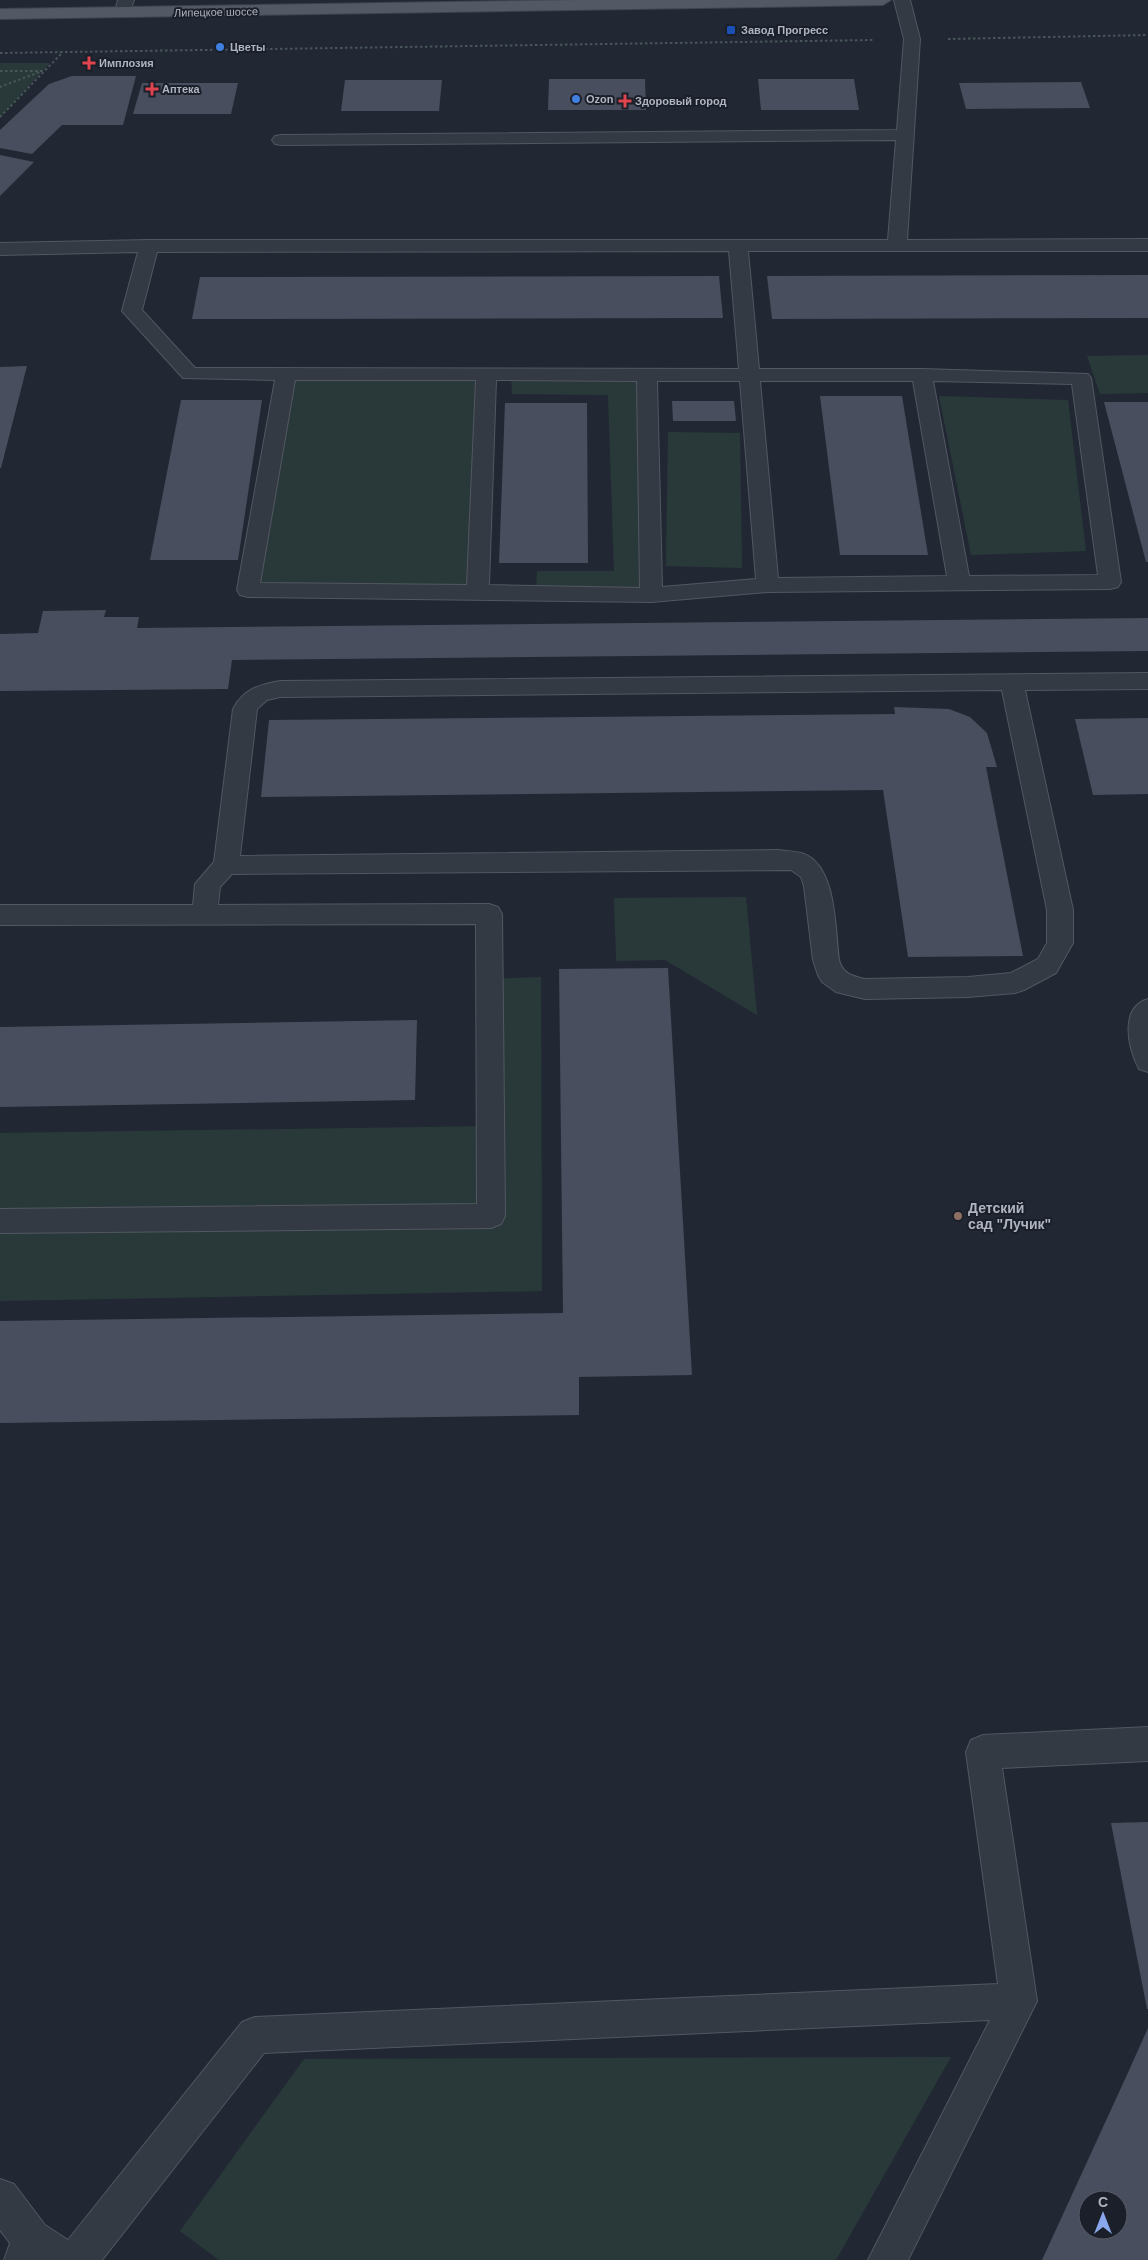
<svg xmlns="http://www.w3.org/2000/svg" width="1148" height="2260" viewBox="0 0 1148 2260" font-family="Arial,sans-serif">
<rect width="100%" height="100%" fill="#212833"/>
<g fill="#29393a">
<path d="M0 63H50L0 117Z"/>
<path d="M1148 355V393L1100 394 1087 356Z"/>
<path d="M286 374H486L478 592 248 590Z"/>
<path d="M511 374H647L651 595 536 593 537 571H614L608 395 512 394Z"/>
<path d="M939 396 1068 400 1086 551 971 555Z"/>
<path d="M668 432 740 433 742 568 666 566Z"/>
<path d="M746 897 757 1015 665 960 616 961 614 898Z"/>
<path d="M541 977 542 1291 0 1301V1133L491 1126V979Z"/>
<path d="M951 2057 836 2260H219L180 2231 304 2059Z"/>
</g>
<g fill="#484e5d" fill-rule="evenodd">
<path d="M72 76H136L123 125H62L32 154 0 148V130L49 84Z"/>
<path d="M549 79H645L646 110H548Z"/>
<path d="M758 79H854L859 110H761Z"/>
<path d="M345 80H442L439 111H341Z"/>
<path d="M1081 82 1090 108 966 109 959 83Z"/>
<path d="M142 83H238L231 114H133Z"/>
<path d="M0 155 34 162 0 196Z"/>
<path d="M1148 275V318L772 319 767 276Z"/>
<path d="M719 276 723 318 192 319 200 277Z"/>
<path d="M27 366 1 468H0V367Z"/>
<path d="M820 396H902L928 555H840Z"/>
<path d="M181 400H262L238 560H150Z"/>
<path d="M672 401H734L736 421H673Z"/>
<path d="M1104 402H1148V562H1146Z"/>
<path d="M505 403H587L588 563H499Z"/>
<path d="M106 610 104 617H139L137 628 1148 618V651L232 660 228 689 0 691V634L38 633 43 611Z"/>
<path d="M894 707 949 709 970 717 987 733 997 767H986L1023 956 908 957 883 790 261 797 269 720 895 714Z"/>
<path d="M1148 718V794L1093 795 1075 719Z"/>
<path d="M668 968 692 1375 579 1377V1415L0 1423V1321L563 1313 559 969Z"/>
<path d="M417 1020 415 1100 0 1107V1027Z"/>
<path d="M1148 1822V2009H1147L1111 1823Z"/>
<path d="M1148 2028V2260H1042L1126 2077ZM1088 2200H1118V2230H1088Z"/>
</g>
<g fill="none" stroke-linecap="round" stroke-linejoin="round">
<defs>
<g id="minor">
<path d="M118 0H134L128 17H116L114 14Z"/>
<path d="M894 0H910L920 39 907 240 1148 239V251H748L759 369H922L1088 374 1091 378 1121 582 1118 587 1110 589 768 592 651 602 248 597 240 595 237 590 275 380 183 378 122 311 138 252 0 255V243L149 240H888L896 140 281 145 275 144 272 140 275 136 281 135 897 130 904 39ZM729 251 739 369 195 368 142 310 157 252ZM295 380H476L467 585 260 583ZM496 380 637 381 640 588 489 585ZM657 381H740L756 579 662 587ZM760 381H913L947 576 778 578ZM933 381 1072 384 1098 575 969 576Z"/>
<path d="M1148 673V689L1025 690 1073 910V943L1056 973 1024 990 1015 993 968 997 865 999 836 992 822 982 818 975 813 960 804 886 801 877 791 870 232 874 220 887 218 905 489 904 498 907 502 914 505 1216 501 1224 491 1228 0 1233V1209L477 1204 476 924 0 925V905H193L195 884 214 862 233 709C244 689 258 685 280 681ZM1002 690 1047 910V943L1038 959 1011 973 968 977 865 979C852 976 843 974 839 960 835 930 837 867 804 854 796 851 786 851 777 850L240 856 257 709 267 700 280 697Z"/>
<path d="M1148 999V1072L1139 1069C1128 1047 1119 1008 1148 999Z"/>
<path d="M1148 1727V1761L1002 1768 1037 2001 908 2260H868L990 2020 264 2053 102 2260H4L10 2243 0 2230V2179L14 2184 45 2225 68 2240 242 2022 255 2017 998 1984 966 1752 971 1740 983 1735Z"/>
</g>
<path id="major" d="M577 0H891L883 5 0 19V9Z"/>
</defs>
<use href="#minor" stroke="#525762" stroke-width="2"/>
<use href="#major" stroke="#3e434e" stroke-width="2"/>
<g stroke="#485559" stroke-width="2" stroke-dasharray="2.5 2.5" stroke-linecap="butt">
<path d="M948 39 1148 35"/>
<path d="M0 53 874 40"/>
<path d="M0 71H42L0 87"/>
<path d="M0 117 62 53"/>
</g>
<use href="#minor" fill="#343a44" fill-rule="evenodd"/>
<use href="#major" fill="#525864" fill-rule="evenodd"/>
</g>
<rect fill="#1a4fb4" stroke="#1a1f29" stroke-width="2" x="726" y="25" width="10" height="10" rx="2.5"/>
<g fill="#3f7fe0" stroke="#1a1f29" stroke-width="2">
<circle cx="220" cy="47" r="5"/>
<circle cx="576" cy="99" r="5"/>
</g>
<g fill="#e0444e" stroke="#1a1f29" stroke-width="2">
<path d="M86.5 55.5h5v5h5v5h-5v5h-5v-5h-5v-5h5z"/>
<path d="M149.5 81.5h5v5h5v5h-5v5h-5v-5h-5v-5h5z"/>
<path d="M622.5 93.5h5v5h5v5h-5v5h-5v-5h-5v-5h5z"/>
</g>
<circle fill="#8d6e63" stroke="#1a1f29" stroke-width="2" cx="958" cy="1216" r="5"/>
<g text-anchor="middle" stroke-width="4" stroke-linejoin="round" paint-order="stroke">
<g font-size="11" fill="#afb4c1" stroke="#1a1f29">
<text transform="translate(216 12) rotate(-1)" y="4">Липецкое шоссе</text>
</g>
<g font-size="11" font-weight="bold" fill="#afb4c1" stroke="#1a1f29" text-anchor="start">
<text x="741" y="34">Завод Прогресс</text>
<text x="230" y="51">Цветы</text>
<text x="99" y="67">Имплозия</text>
<text x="162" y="93">Аптека</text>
<text x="586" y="103">Ozon</text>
<text x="635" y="105">Здоровый город</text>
</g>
<g font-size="14" font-weight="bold" fill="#afb4c1" stroke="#1a1f29" text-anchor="start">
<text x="968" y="1213">Детский<tspan x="968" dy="16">сад "Лучик"</tspan></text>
</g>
</g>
<g transform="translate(1103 2215)"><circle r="24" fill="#1a1f29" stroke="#565b66"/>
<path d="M0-4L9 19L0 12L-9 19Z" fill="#89a7eb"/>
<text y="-8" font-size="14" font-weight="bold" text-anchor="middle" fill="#afb4c1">С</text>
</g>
</svg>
